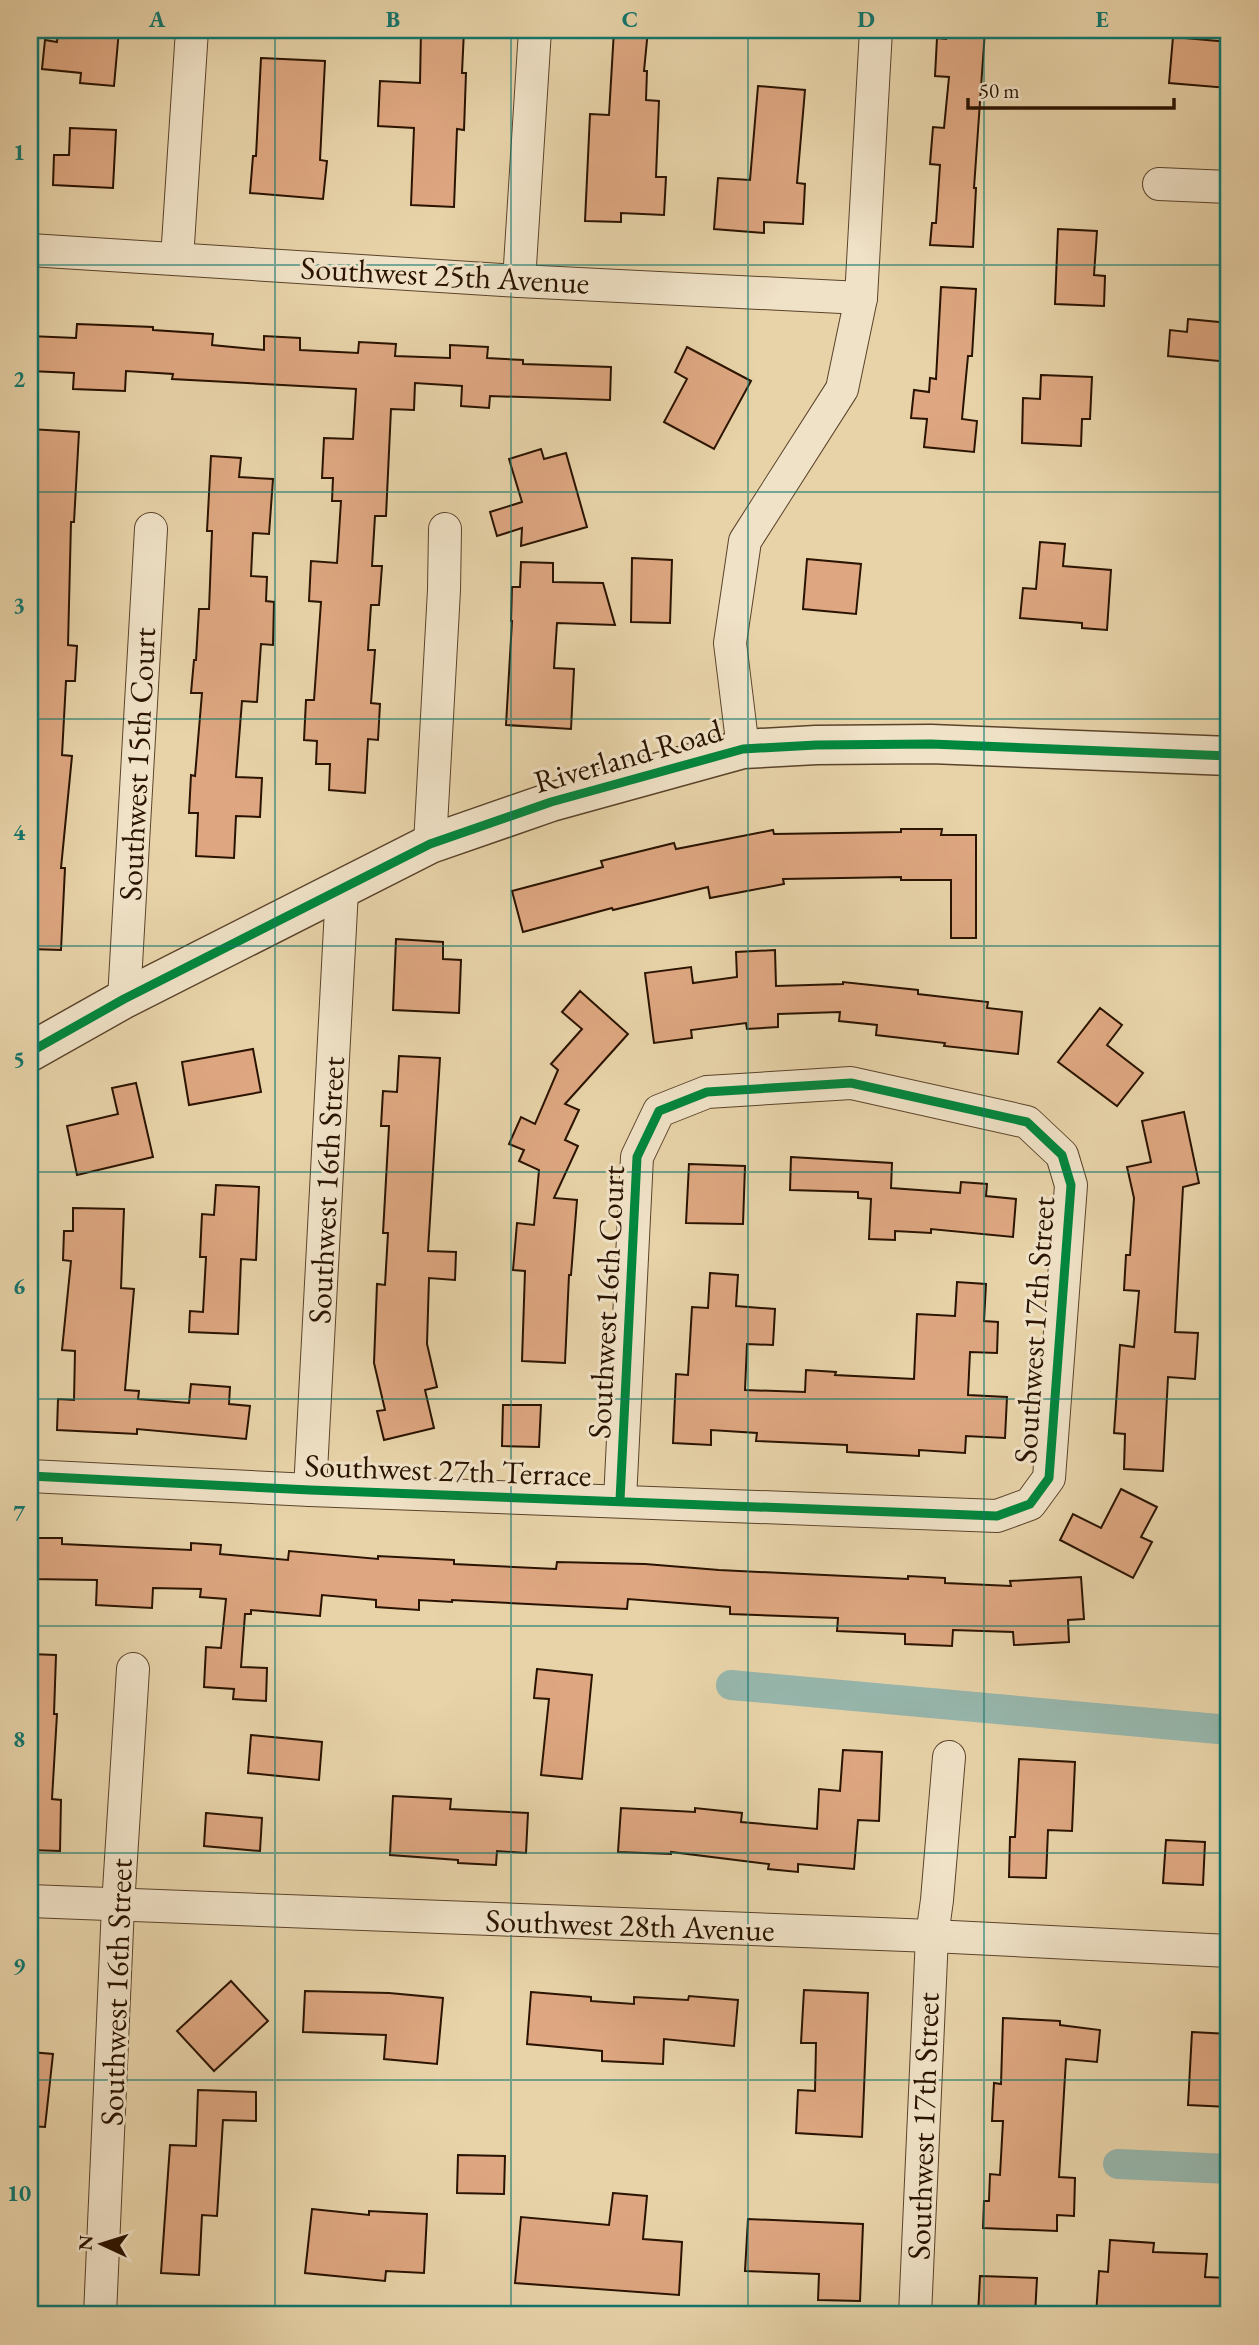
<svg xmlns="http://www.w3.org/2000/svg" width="1259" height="2345" viewBox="0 0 1259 2345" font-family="'EB Garamond',serif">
<rect width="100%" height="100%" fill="#e8d3a9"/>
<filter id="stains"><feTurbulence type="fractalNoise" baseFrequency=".00286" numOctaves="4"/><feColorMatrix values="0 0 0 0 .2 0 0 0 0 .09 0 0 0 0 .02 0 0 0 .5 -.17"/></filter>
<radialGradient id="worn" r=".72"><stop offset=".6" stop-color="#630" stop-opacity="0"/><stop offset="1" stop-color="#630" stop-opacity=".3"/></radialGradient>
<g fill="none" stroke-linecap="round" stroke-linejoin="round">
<g stroke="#97b7ad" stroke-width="30">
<path d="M731 1685 1229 1730"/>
<path d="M1118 2164 1229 2169"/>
</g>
</g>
<g fill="#dea781" stroke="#2a1300" stroke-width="2">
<path d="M58 30H119L114 86 80 83 81 73 42 69 45 40 57 42Z"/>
<path d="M421 30H464L462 73H466L464 130 457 129 454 207 411 205 414 128 378 126 380 81 420 83Z"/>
<path d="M614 30H648L644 71H647L646 100 659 101 656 177H666L664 215 621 213V222L585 221 590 114 609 115Z"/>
<path d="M947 30H985L974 188H976L973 247 930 245 932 223H936L940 165 930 164 933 127 944 128 949 77 935 76 937 38 946 39Z"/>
<path d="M1173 37 1229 42 1228 88 1169 83Z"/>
<path d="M261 58 325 61 320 160 327 161 323 199 250 193 253 156H256Z"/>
<path d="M758 86 805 90 797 183 805 184 803 224 764 222V233L714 229 718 178 750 180Z"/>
<path d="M70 128 116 130 113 188 53 185 54 155H69Z"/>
<path d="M1058 229 1097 231 1094 275 1105 276 1104 306 1055 304Z"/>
<path d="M941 287 976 289 972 356H968L962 419 977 421 974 452 924 447 927 419 911 418 914 390 929 392 930 378 936 379Z"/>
<path d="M1188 319 1229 323V362L1168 356 1170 330 1187 332Z"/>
<path d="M77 324 153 327V330L213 334 212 345 264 350V336L300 338V350L358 353 359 342 396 344 395 356 450 358V345L488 347 487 358 523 360V364L611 367 610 400 490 396 489 408 461 406 462 386 415 383 414 410 391 409 386 516H375L372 566H382L379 605H371L368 650H375L371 703 380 704 378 740 368 739 365 793 329 790 330 764H316L317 741 304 740 306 700H314L321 602 309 601 311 561 337 563 341 501H332L333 478H322L324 438 353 439 356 389 172 379 173 374 126 371 125 391 73 389 74 373 30 371V336L76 338Z"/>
<path d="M687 347 751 381 714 449 664 422 687 379 675 372Z"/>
<path d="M1041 375 1092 377 1090 419H1082L1081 446 1022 443 1023 398 1040 399Z"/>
<path d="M30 429 79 432 74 522H71L68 645 77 646 75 681H66L62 755 72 756 61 868H65L61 950 30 949Z"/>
<path d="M541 449 544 459 566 453 587 527 521 546 522 528 497 536 490 512 522 502 509 459Z"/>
<path d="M211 456 241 458 239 477 273 479 269 534 253 533 251 576 267 577 266 601 274 602 273 645 261 644 257 702 242 701 236 777 262 778 260 817 236 816 234 858 196 856 198 813H189L191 775 195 776 202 693H191L194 660H196L199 609H209L212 531H207Z"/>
<path d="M1040 542 1065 544 1063 566 1111 570 1107 630 1082 628V623L1020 618 1023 588 1036 589Z"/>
<path d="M632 558 672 560 670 623 631 622Z"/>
<path d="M807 559 861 564 856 614 803 609Z"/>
<path d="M521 562 553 563V582L603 583 615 625 557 623 554 668 574 669 571 729 506 725 512 621H511L512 587H520Z"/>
<path d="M901 829H942L941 835H976V938H951V880H901V877L783 879 784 884 710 898 708 887 613 910 612 908 523 932 512 891 603 867 601 861 674 843 676 849 773 830 774 834 901 832Z"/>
<path d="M396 939 443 942V959L461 960 459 1013 393 1010Z"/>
<path d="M775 950 776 986 843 984V982L918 990V994L988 1002 987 1008 1022 1012 1018 1054 944 1046 945 1043 876 1035 877 1025 839 1021 840 1012 778 1014V1027L747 1029 746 1023 691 1030 692 1038 654 1043 645 973 691 967 693 983 737 977 736 952Z"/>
<path d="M580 991 628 1034 565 1104 579 1110 565 1140 578 1146 554 1198 577 1200 571 1275H569L565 1363 522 1361 525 1271 513 1270 517 1223 534 1225 539 1170 519 1161 524 1150 509 1144 521 1117 535 1124 558 1070 551 1064 582 1029 562 1012Z"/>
<path d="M1100 1008 1122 1025 1107 1045 1143 1073 1117 1106 1058 1062Z"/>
<path d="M253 1049 261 1092 189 1105 182 1062Z"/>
<path d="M399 1056 440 1058 428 1251 456 1252 455 1280 429 1278 427 1344 437 1387 425 1390 434 1428 384 1440 377 1411 385 1410 374 1363 377 1284 385 1285 388 1233H383L389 1126H381L383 1091 397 1092Z"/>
<path d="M136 1083 153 1157 77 1175 67 1126 118 1114 112 1088Z"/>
<path d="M1184 1112 1199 1183 1183 1187 1175 1332 1198 1333 1195 1379 1168 1377 1163 1471 1124 1469 1125 1434 1114 1433 1120 1345 1134 1347 1139 1291 1124 1290 1126 1255H1130L1134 1198 1127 1167 1151 1162 1142 1121Z"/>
<path d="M791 1157 892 1163 891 1188 960 1193 961 1182 987 1184 986 1196 1016 1199 1013 1237 931 1229V1233L895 1231V1240L869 1239 871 1199 858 1198V1192L790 1190Z"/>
<path d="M689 1164 745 1166 743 1224 686 1223Z"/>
<path d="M216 1185 259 1187 256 1260 241 1259 238 1334 189 1332 190 1311 203 1312 206 1257H200L202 1214 214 1215Z"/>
<path d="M73 1208 124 1209 121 1288 134 1289 125 1390 139 1391 138 1399 189 1403 191 1384 230 1387 229 1404 250 1406 246 1439 137 1429V1434L57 1430 58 1399 74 1400 75 1351 62 1350 71 1261 63 1260 64 1231H73Z"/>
<path d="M710 1273 738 1275 736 1306 775 1309 773 1345 747 1344 745 1390 805 1392 806 1370 836 1372 835 1375 914 1379 917 1314 955 1316 957 1282 986 1284 984 1321 998 1322 997 1353 970 1352 968 1395 1007 1397 1005 1438 966 1436 965 1453 919 1450V1456L847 1452V1445L756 1441 757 1433 711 1430V1445L673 1443 676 1374 688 1375 692 1307 708 1308Z"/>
<path d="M503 1405H541L539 1447 502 1446Z"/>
<path d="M1121 1489 1157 1507 1141 1537 1152 1542 1133 1578 1060 1540 1073 1514 1101 1528Z"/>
<path d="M30 1538H62V1544L191 1550V1543L221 1545 220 1554 288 1560 289 1551 378 1559V1556L454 1560V1564L556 1569 557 1562 645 1564 719 1570 908 1579V1576L945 1578V1583L1011 1586 1010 1581 1081 1577 1084 1619 1068 1620 1069 1642 1014 1645 1013 1632 953 1630 952 1646 905 1644V1634L837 1631 838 1618 730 1614V1607L628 1599 627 1609 452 1600V1602L419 1600V1610L376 1607V1600L322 1595 320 1616 251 1610V1614H245L241 1667 267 1668 266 1701 233 1699 234 1689 204 1687 206 1647 221 1648 226 1599 200 1597 201 1589 153 1588 152 1608 96 1605 97 1580 30 1579Z"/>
<path d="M30 1654 56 1655 54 1714H57L52 1799 61 1800 60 1851 30 1850Z"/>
<path d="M537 1669 592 1675 582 1779 541 1775 549 1699 534 1698Z"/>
<path d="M251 1735 322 1742 319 1780 248 1773Z"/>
<path d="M843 1750 882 1752 879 1821 858 1820 854 1869 798 1864V1872L768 1869 769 1864 671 1852V1854L618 1852 621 1808 695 1812V1808L742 1813 741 1822 817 1829 819 1789 840 1791Z"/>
<path d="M1019 1759 1075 1762 1072 1831 1048 1830 1046 1878 1009 1877 1010 1837H1015Z"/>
<path d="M393 1796 451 1799 450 1809 528 1813 526 1853 497 1851 496 1865 458 1863V1860L390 1855Z"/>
<path d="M206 1813 262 1818 260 1851 204 1846Z"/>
<path d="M1166 1840 1205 1842 1203 1885 1163 1883Z"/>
<path d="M231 1981 268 2021 214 2071 177 2031Z"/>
<path d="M804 1990 868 1993 862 2137 796 2133 798 2090 815 2091 816 2043H801Z"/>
<path d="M305 1991 389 1993 443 1998 437 2064 384 2059 386 2035 303 2032Z"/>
<path d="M531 1992 591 1997V2001L634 2004V1997L688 2000 689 1996 738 2000 734 2046 664 2039 663 2064 602 2061V2051L527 2044Z"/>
<path d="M1003 2018 1060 2021V2025L1100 2030 1097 2062 1066 2059 1059 2177 1075 2178 1074 2216 1057 2215V2231L983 2228 984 2201H989L990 2174 1000 2175 1003 2121H992L994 2083 1001 2084Z"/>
<path d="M1192 2032 1229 2034V2107L1188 2105Z"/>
<path d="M30 2052 53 2054 45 2127 30 2126Z"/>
<path d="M198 2090 256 2092V2121L223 2120 217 2216 202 2215 199 2275 161 2273 170 2145 196 2146Z"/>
<path d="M458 2155 505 2156 504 2194 457 2193Z"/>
<path d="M613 2193 647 2196 643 2239 682 2242 679 2295 515 2283 521 2217 609 2225Z"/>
<path d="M312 2209 369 2215V2211L427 2214 424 2273 386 2271 385 2281 305 2273Z"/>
<path d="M748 2219 863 2224 860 2301 818 2300 819 2274 745 2271Z"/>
<path d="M1110 2240 1154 2243 1153 2252 1207 2254 1205 2277 1229 2278V2313L1149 2309V2315H1096L1099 2271 1108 2272Z"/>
<path d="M980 2276 1037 2278 1035 2315H978Z"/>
</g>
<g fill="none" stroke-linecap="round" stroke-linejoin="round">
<defs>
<g id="minor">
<path d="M1159 184 1229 187"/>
<path d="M30 250 519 281 861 298"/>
<path d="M177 259 192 30"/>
<path d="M519 281 535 30"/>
<path d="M743 749 730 643 745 541 842 389 861 298 876 30"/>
<path d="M430 844 444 590 445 529"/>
<path d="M124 999 151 529"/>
<path d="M30 1476 310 1490 997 1516 1030 1504 1049 1478 1071 1185 1062 1155 1027 1122 851 1083 707 1092 659 1111 637 1157 620 1500"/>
<path d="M310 1490 342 890"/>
<path d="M30 1901 932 1936 1229 1951"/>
<path d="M100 2315 118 1906 133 1669"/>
<path d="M915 2315 932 1936 937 1900 949 1757"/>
</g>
<path id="tertiary" d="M30 1052 124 999 430 844 551 802 743 749 816 745 931 744 1229 756"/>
</defs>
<use href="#minor" stroke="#5a432a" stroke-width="34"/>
<use href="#tertiary" stroke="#5a432a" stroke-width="41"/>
<use href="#minor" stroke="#f0e2c7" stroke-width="32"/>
<use href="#tertiary" stroke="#f0e2c7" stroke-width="38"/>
<defs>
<g id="cycleway">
<path d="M30 1052 124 999 430 844 551 802 743 749 816 745 931 744 1229 756"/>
<path d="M30 1476 310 1490 997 1516 1030 1504 1049 1478 1071 1185 1062 1155 1027 1122 851 1083 707 1092 659 1111 637 1157 620 1500"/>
</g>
</defs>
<use href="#cycleway" stroke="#f0e2c7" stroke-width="13"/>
<use href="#cycleway" stroke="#00873e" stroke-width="9"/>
</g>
<path fill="none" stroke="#0f766e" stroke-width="2" stroke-opacity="0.55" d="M275 30V2315M511 30V2315M748 30V2315M984 30V2315M30 265H1229M30 492H1229M30 719H1229M30 946H1229M30 1172H1229M30 1399H1229M30 1626H1229M30 1853H1229M30 2080H1229"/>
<g text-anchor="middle" stroke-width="6" stroke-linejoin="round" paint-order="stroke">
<g font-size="32" fill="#2a1300" stroke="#f0e2c7">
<text transform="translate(445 275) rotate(3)" y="11">Southwest 25th Avenue</text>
<text transform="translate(628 756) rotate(-16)" y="11">Riverland Road</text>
<text transform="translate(137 764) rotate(-87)" y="11">Southwest 15th Court</text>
<text transform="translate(326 1190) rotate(-87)" y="11">Southwest 16th Street</text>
<text transform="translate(606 1302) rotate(-87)" y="11">Southwest 16th Court</text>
<text transform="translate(1034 1330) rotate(-86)" y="11">Southwest 17th Street</text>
<text transform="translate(448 1470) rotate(2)" y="11">Southwest 27th Terrace</text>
<text transform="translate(630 1925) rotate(2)" y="11">Southwest 28th Avenue</text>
<text transform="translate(116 1992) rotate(-88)" y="11">Southwest 16th Street</text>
<text transform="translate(923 2126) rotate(-88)" y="11">Southwest 17th Street</text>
</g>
</g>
<rect width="1259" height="2345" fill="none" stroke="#e8d3a9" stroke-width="77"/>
<g transform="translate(102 2244) rotate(274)" stroke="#f0e2c7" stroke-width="5" paint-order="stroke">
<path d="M0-5L12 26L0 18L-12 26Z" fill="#2a1300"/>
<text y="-10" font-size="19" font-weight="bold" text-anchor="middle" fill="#2a1300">N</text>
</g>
<path d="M968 98v10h206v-10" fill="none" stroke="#2a1300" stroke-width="3.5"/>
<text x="979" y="98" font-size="21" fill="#2a1300" stroke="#f0e2c7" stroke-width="5" paint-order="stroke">50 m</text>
<rect x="38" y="38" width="1182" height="2268" fill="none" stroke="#0f766e" stroke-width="2.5"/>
<g font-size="23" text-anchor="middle" font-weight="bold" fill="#0f766e">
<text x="157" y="27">A</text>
<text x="393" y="27">B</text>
<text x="630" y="27">C</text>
<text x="866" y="27">D</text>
<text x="1102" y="27">E</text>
<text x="19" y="160">1</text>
<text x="19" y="387">2</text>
<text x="19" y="613">3</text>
<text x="19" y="840">4</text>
<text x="19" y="1067">5</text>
<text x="19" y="1294">6</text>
<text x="19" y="1521">7</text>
<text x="19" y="1747">8</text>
<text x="19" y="1974">9</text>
<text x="19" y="2201">10</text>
</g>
<rect width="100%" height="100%" filter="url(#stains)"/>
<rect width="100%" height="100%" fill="url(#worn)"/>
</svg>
